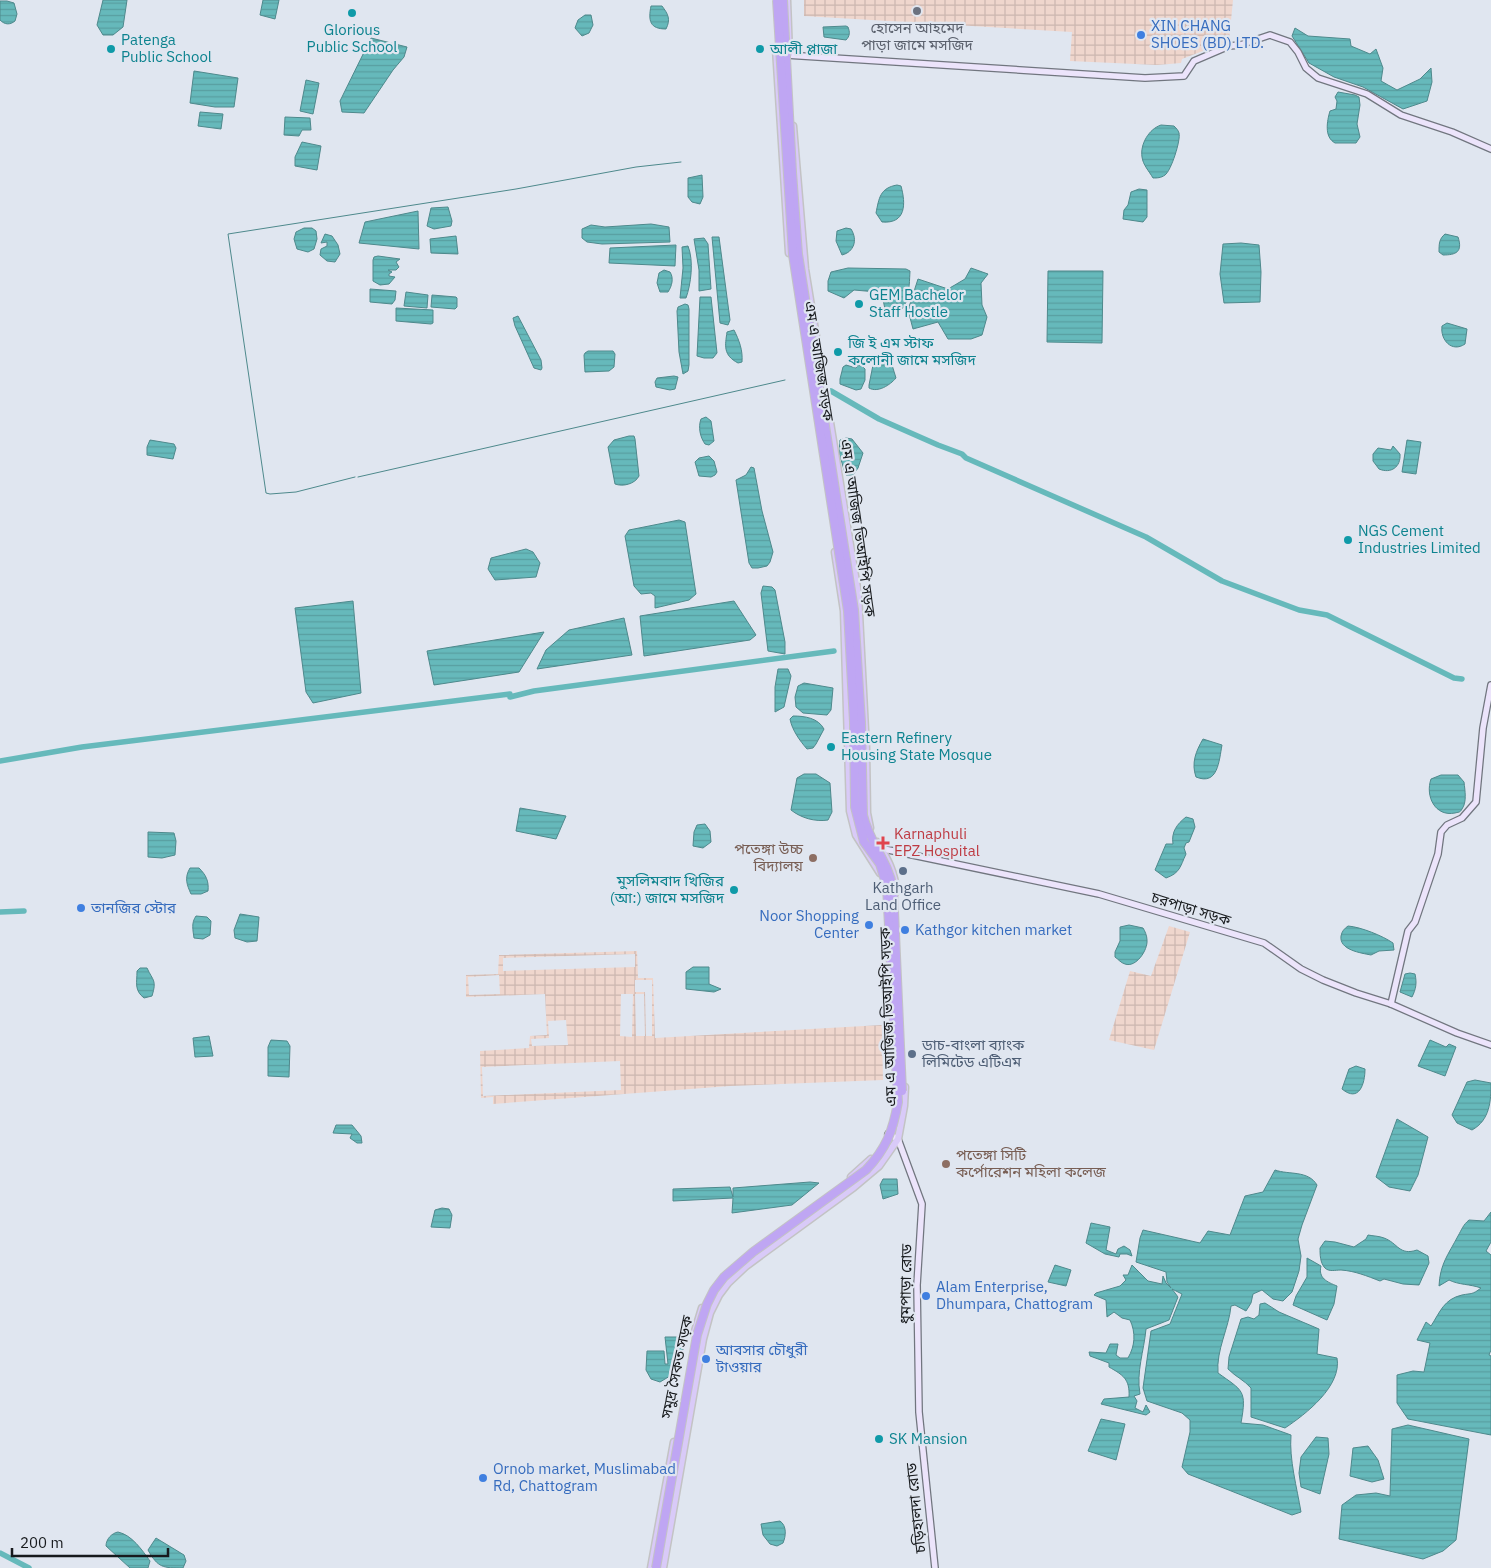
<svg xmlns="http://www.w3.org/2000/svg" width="1491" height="1568" viewBox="0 0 1491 1568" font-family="'IBM Plex Sans','Noto Sans Bengali',sans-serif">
<defs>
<pattern id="industrial-grid" width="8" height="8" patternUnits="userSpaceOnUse" patternTransform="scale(1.25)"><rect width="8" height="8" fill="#efd6cd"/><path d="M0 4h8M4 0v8" fill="none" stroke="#ccb7b0"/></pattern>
<pattern id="water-rules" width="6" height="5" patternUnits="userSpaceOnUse" patternTransform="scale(1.25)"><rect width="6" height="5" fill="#66b9bb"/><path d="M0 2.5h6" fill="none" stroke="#589ea0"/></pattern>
</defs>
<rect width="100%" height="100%" fill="#e0e6f0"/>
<g fill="url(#industrial-grid)" fill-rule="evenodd">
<path d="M804 0H1233L1229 41 1182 59 1181 63 1157 65 1070 61 1072 32 804 16Z"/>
<path d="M1169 926 1190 932 1154 1050 1109 1040 1130 971 1151 976Z"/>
<path d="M637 951 638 978H653L655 1038 882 1025 883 1080 730 1086 493 1104V1097L481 1098 480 1051 529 1048 530 1036 547 1035 545 994 466 997V975L498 974 499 955ZM635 954V967L503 971V958ZM499 975 500 994 469 995 468 977ZM635 980H652V1036H646L645 992H635ZM621 994H633L632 1037 620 1036ZM635 994H644L645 1036H636ZM566 1020 568 1045 532 1046 531 1039 549 1038 548 1021ZM620 1061 621 1090 483 1096 482 1067Z"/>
</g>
<g fill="url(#water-rules)" stroke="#4e898c">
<path d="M103 0H127L123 27 113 35H103L97 25Z"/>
<path d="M263 0H279L275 19 260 15Z"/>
<path d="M0 1H7L14 3 17 14 15 21C10 25 5 25 0 20Z"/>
<path d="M651 6H662C668 14 671 19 666 29 650 29 648 21 651 6Z"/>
<path d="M585 15H591L593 25 589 33 582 36 575 28 578 20Z"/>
<path d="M846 26 848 27C850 32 850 36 846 40L824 37 823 27Z"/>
<path d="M1295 28 1308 36 1350 39 1351 46 1370 54 1376 49 1383 68 1381 81 1397 90 1420 79 1431 68 1432 82 1427 101 1403 109 1363 87 1334 77 1309 63 1292 36Z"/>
<path d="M371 38 407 47 404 57 393 70 364 113 342 112 340 101Z"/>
<path d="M194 71 238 78 234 107H215L190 103Z"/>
<path d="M306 80 319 83 313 114 300 111Z"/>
<path d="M1338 92 1355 95 1359 97 1360 105 1357 124 1360 137 1356 143H1335C1324 137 1327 121 1330 111L1336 109 1337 101 1335 97Z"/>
<path d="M200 112 223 114 221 129 198 126Z"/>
<path d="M285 117 310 118 311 130H302L299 136 284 135Z"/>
<path d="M1161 125 1174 126C1177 129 1178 130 1179 133 1181 140 1171 171 1165 175 1161 178 1157 178 1153 178 1149 171 1143 165 1142 157 1140 144 1149 129 1161 125Z"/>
<path d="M302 142 321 146 317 170 295 166V157Z"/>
<path d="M702 175 703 197 700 204 692 202 688 197V178Z"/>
<path d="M897 185 901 186C906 204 906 224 882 222L876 213C879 198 880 188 897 185Z"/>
<path d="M1139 189 1147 190V217L1143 222 1123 219 1124 210 1128 205 1131 192Z"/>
<path d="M448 207 452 221 451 226 434 229 427 226 431 208Z"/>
<path d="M418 211 419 249 359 243 365 222Z"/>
<path d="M651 224 669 227 670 242 602 244 587 242 582 238V229L591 225 605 227Z"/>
<path d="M304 228H312L316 231 317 239 314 249 308 252 297 249 294 239 296 232Z"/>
<path d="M846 228 851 229C858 240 854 252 842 255L836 241 837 231Z"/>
<path d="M325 234 332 236 338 245 340 254 335 262 327 261 320 255 321 249 327 246V242L321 243Z"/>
<path d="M1445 234 1458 237C1463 252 1456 255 1443 255L1439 252C1439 244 1439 239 1445 234Z"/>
<path d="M456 236 458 254 431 253 430 239Z"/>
<path d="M712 237H719L730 320 728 325 720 323Z"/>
<path d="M704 238 708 244 711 289 699 291V270L694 239Z"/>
<path d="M1241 243 1259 245 1261 272 1260 302 1224 303 1220 274 1223 244Z"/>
<path d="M676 245 675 266 609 263 610 248Z"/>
<path d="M688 246C694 261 691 284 686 298H680L683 268 682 247Z"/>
<path d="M378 256 400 259 396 262 399 267 396 270H388L392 272 389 274V276L395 277 389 284 380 285 373 281V260L374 257Z"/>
<path d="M848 268 906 269 910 271C909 287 910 322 885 309L882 295 877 292 854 290 844 298 828 291V281L831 272Z"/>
<path d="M971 268 988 274 981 283 982 305 987 317 982 335 971 339H948L938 322 913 329 908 310 918 279 948 289 965 279Z"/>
<path d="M664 270 670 272C674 278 672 286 668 292H660L657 283 659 273Z"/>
<path d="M1048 271H1103L1102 343 1047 342Z"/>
<path d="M370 289 396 291 395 300 392 304 370 302Z"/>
<path d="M406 292 428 295 427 308 404 306Z"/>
<path d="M432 295 456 297 457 298V307L455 309 431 307Z"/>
<path d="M700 297H711L717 353 713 358H704L697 356Z"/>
<path d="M685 304 688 305 689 309V365L688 371 683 374 679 352 677 311 678 307Z"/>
<path d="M396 308 433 310V323L431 324 396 321Z"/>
<path d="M518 316 541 360 542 368 541 370 534 368 515 326 513 318Z"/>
<path d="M1447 323 1467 329 1465 344C1452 353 1440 340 1442 326Z"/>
<path d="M734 330C739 340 743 350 742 362L738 363C723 355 725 346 727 332Z"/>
<path d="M588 351H613L615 354 614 367 609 371 585 372 584 355 585 353Z"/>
<path d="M878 361 885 362 892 365 896 378C890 385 878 393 869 388V385L873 365Z"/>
<path d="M846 365 856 368 858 365 862 366 865 369V380L861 389 856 390 840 384V379L843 367Z"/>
<path d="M674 376 678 377 675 389 670 390 656 387 655 382 657 378Z"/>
<path d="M706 417 711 421 714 441 709 445 705 444C700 437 698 427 701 419Z"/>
<path d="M629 436H634L635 439 639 476C635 484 623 487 615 484L608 447 614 440Z"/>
<path d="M846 438 852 439 863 453 858 468 853 475H846L845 473 839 453 840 440Z"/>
<path d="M150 440 174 444 176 448 173 459 147 455V447Z"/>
<path d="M1407 440 1421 442 1416 474 1402 472Z"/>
<path d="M1393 446 1400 454C1401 467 1391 474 1379 469L1373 461V454L1378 448 1391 450Z"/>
<path d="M709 456 714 461 717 472 715 475 711 477 699 476 695 462 699 458Z"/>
<path d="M751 467 754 468 762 511 773 552 770 562 767 566 758 568H752L749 563 736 480 746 475Z"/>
<path d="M679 520 685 522 696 594 689 600 655 608V596L651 593 641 594 634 586 625 536 629 530Z"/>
<path d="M526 549 533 552 540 563 536 577 495 580 488 569 491 558Z"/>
<path d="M763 586 772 587 775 590 785 642V654L768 651 761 593Z"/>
<path d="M353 601 361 693 313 703 306 692 295 608Z"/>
<path d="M734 601 756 635 750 640 644 656 640 616Z"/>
<path d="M624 618 632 655 537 669 546 650 569 630Z"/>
<path d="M544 632 519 672 434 685 427 651Z"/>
<path d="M778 669H788L791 676 784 707 775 712V687Z"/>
<path d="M804 683 833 688 831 710 827 715 803 713 796 707 795 697 798 686Z"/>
<path d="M793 716C805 716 818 718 824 729L816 744 813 748 807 749C800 741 792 730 790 719Z"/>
<path d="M1203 739 1222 745C1219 761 1218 786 1196 777 1191 763 1196 751 1203 739Z"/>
<path d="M804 774H816L830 783 832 812 828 820C815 822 801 818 791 810L797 778Z"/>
<path d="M1441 775H1458L1464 782C1465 791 1467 802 1462 809 1460 813 1458 812 1455 813 1435 817 1425 796 1431 779Z"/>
<path d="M520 808 566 816 556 839 516 831Z"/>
<path d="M1186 817 1193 819 1195 827 1189 842 1186 843 1184 848 1186 854C1180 867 1180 873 1166 878L1155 870 1166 844H1173C1171 832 1177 824 1186 817Z"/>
<path d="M705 824 710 831 711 842 703 848 693 846 694 832 697 825Z"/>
<path d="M148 832 174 833 176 841 175 855 162 858 148 857Z"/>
<path d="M190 868H199C206 875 209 881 208 891L201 894H191C187 885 184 878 190 868Z"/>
<path d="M240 914 259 917 257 941 247 942 235 938 234 930Z"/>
<path d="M196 916 207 917 211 921 210 935 203 939 194 938C193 930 191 923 196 916Z"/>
<path d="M1129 925 1143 928C1145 931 1147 936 1147 940 1148 950 1136 968 1125 964 1121 963 1118 959 1115 957V952L1120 941V927Z"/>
<path d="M1348 926C1361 927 1383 936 1393 943L1394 950 1379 951 1371 955C1361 953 1339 950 1341 936 1342 931 1344 929 1348 926Z"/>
<path d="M693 967H709V984L721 989 714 992 686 989V972Z"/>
<path d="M140 968H147C153 981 157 980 152 996L144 998C134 990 137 983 137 971Z"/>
<path d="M1410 973 1415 974C1417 983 1416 989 1412 997L1400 992 1405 974Z"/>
<path d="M209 1036 213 1056 195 1057 193 1038Z"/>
<path d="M271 1040 287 1041 290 1046 289 1077 268 1076V1047Z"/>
<path d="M1430 1040 1446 1047 1449 1044 1456 1047 1445 1076 1418 1066Z"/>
<path d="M1356 1066 1365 1069C1365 1084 1359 1103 1342 1089L1349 1069Z"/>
<path d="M1475 1080 1491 1083C1491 1101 1490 1120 1472 1130L1457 1123 1452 1115 1467 1082Z"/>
<path d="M1397 1119 1428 1137 1418 1175 1410 1191 1389 1187 1376 1177Z"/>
<path d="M336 1125H352L361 1136 362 1143H357L350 1138 352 1134 333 1133Z"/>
<path d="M1275 1170C1289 1175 1308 1170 1317 1185L1302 1225 1298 1239 1301 1256 1299 1271 1292 1292 1283 1301 1273 1299 1262 1290 1253 1294 1251 1303 1246 1311 1235 1305 1231 1306C1229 1328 1216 1350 1218 1373 1243 1391 1247 1390 1241 1423L1263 1425 1291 1435C1289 1459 1297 1488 1301 1512L1292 1515 1188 1474 1182 1467 1190 1432V1420L1182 1413 1147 1401 1143 1388 1151 1331 1170 1324 1182 1294 1172 1289 1178 1297 1169 1320 1146 1329C1144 1351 1136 1372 1140 1394L1134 1396 1137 1401 1135 1408 1143 1412 1146 1405 1150 1412 1146 1415 1101 1404 1104 1399 1129 1397C1130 1379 1123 1375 1109 1367V1363L1090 1356 1089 1352 1106 1353 1110 1344H1118L1116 1355 1120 1358H1128C1135 1346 1136 1333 1130 1320L1122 1318 1114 1312 1107 1317 1106 1300 1094 1295 1096 1293 1120 1286 1126 1280 1123 1275H1128L1132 1265 1148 1281 1162 1284 1163 1276 1166 1283 1171 1288 1167 1282 1166 1272 1136 1262 1140 1238 1143 1230 1200 1243 1208 1231 1230 1235 1245 1196 1263 1192Z"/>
<path d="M883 1179H897L898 1194 883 1199 880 1185Z"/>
<path d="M810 1182 819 1183 792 1205 732 1213 733 1198 673 1201V1189L730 1187 733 1197V1188Z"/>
<path d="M442 1208 449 1209 452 1215 450 1228 431 1227 435 1210Z"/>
<path d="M1491 1212V1242L1486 1251 1491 1255V1350L1489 1355 1491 1356V1435L1408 1419 1397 1403V1375L1413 1371 1424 1372 1430 1343 1417 1340 1426 1322 1431 1326C1440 1312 1444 1299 1462 1295 1472 1293 1472 1295 1481 1288 1470 1284 1459 1285 1449 1280L1439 1286C1440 1264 1448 1255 1458 1236 1462 1229 1463 1225 1469 1220L1484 1221Z"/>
<path d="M1091 1223 1110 1227 1106 1250 1116 1254 1118 1249 1124 1246 1130 1250 1132 1256 1127 1254H1120L1119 1257 1105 1254 1086 1243Z"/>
<path d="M1368 1235C1373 1236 1379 1236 1384 1238 1398 1243 1399 1256 1417 1250L1428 1256 1429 1263 1419 1285 1403 1284 1384 1279 1380 1281C1367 1276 1355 1271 1341 1270 1335 1270 1329 1272 1325 1268 1320 1263 1320 1254 1320 1248L1325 1241 1335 1242 1354 1247 1366 1239Z"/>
<path d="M1307 1258 1321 1266C1318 1278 1327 1282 1337 1286L1334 1304 1327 1320 1293 1305 1296 1296 1307 1277Z"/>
<path d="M1055 1265 1071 1270 1066 1286 1048 1282Z"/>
<path d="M1265 1303 1279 1312 1319 1329 1317 1354 1337 1358C1342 1386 1306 1414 1285 1428L1251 1417V1388C1244 1380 1236 1377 1228 1369L1229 1357 1241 1319 1248 1317 1254 1319 1259 1315 1260 1304Z"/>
<path d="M665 1337H687L685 1346 679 1356 675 1373 660 1382 651 1379 646 1370 647 1351H664L665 1364H668Z"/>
<path d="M1101 1419 1125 1424 1116 1460 1088 1451Z"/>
<path d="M1408 1425 1469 1439 1456 1540 1443 1551 1423 1559 1339 1539 1342 1505 1356 1495 1376 1493 1390 1496 1392 1429Z"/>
<path d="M1316 1437 1328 1438 1329 1454 1320 1494 1301 1487 1299 1473 1301 1457Z"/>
<path d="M1368 1446 1378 1460 1384 1479 1372 1482 1350 1476 1353 1448Z"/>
<path d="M780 1521C787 1526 786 1536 783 1543L777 1546 770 1544 763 1535 761 1524Z"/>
<path d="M118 1532C132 1535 142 1550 150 1561L148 1568H130L106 1546C106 1539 112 1533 118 1532Z"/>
<path d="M156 1538 184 1555 186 1561 183 1568C163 1568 158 1568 148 1550Z"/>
</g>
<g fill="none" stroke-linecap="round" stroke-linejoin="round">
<g stroke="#4e898c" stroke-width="1">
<path d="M355 477 296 492 270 494 266 493 228 234 516 189 636 167 681 162"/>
<path d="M358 477 785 380"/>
</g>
<g stroke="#66b9bb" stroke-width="5.5">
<path d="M831 391 879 419 938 445 962 454 966 458 1146 537 1222 581 1299 610 1327 615 1454 678 1462 679"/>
<path d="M0 761 82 747 510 694V697L534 691 834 651"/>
<path d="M0 912 24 911"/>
<path d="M0 1553 29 1568"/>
</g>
<defs>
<g id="secondary">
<path d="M786 55 1145 78 1184 76 1194 61 1229 46 1240 45 1270 35 1290 42 1298 52 1306 68 1318 78 1367 94 1401 115 1452 132 1491 149"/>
<path d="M879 848 1099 894 1264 943 1301 969 1323 980 1356 993 1391 1004 1457 1033 1491 1045"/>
<path d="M1391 1004 1408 931 1415 922 1438 854 1441 832 1447 825 1462 818 1476 802 1483 728 1491 685"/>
<path d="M888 1134 898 1139 922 1204 917 1285 919 1412 935 1568"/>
</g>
<g id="primary">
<path d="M787 0 789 54"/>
<path d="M776 49 789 253"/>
<path d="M793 126 805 269 858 594 866 749 867 813 870 828"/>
<path d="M835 552 844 611 850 811 856 835 880 873"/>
<path d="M877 842C887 858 895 872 896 892"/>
<path d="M851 1177 871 1159"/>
<path d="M695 1331 702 1308"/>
<path d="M651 1568 674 1442"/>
<path d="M663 1568 703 1339 710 1313 719 1295 728 1283 746 1266 854 1187 879 1166 898 1139 904 1106 905 1087"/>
</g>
</defs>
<use href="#secondary" stroke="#71767f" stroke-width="8"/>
<use href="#primary" stroke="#c3c3c4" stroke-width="9"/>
<use href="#secondary" stroke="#ece4fb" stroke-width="5.5"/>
<use href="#primary" stroke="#d9caf8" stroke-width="6"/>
<defs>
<g id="highway-bridge">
<path d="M783 0 792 172 798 254 854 610 861 722 863 815C869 842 888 861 893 888L902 1091"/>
<path d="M656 1568 697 1335 707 1304 714 1290 724 1277 753 1252 866 1170C886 1149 893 1131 898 1102L887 887 880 864 864 842 855 807 854 722 848 611 793 255 777 0"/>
</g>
</defs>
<use href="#highway-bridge" stroke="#c3c3c4" stroke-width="10" stroke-linecap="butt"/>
<use href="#highway-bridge" stroke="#bfa6f3" stroke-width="8"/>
</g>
<circle fill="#6b7280" stroke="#e0e6f0" stroke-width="2" cx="917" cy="11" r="5"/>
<g fill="#0f9aa8" stroke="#e0e6f0" stroke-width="2">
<circle cx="352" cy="13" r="5"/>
<circle cx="111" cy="49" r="5"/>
<circle cx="760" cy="49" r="5"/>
<circle cx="859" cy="304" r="5"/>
<circle cx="838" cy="352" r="5"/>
<circle cx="1348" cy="540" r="5"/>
<circle cx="831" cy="747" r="5"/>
<circle cx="734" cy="890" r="5"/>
<circle cx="879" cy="1439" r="5"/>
</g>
<g fill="#3f7fe0" stroke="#e0e6f0" stroke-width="2">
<circle cx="1141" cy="35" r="5"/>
<circle cx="81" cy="908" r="5"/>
<circle cx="869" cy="925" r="5"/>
<circle cx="905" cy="930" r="5"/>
<circle cx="926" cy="1296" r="5"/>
<circle cx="706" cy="1359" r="5"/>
<circle cx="483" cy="1478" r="5"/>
</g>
<path fill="#e0444e" stroke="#e0e6f0" stroke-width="2" d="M880.5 835.5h5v5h5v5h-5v5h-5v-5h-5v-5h5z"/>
<g fill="#8d6e63" stroke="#e0e6f0" stroke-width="2">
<circle cx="813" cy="858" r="5"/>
<circle cx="946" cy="1164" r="5"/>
</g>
<g fill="#5c6f8a" stroke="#e0e6f0" stroke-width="2">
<circle cx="903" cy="871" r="5"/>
<circle cx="912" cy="1054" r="5"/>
</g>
<g text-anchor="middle" stroke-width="4.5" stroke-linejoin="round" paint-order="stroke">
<g font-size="15" fill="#366cbe" stroke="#e0e6f0" text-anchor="start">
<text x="1151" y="31">XIN CHANG<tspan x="1151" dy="17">SHOES (BD) LTD.</tspan></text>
<text x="91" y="913">তানজির স্টোর</text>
<text x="859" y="921" text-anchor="end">Noor Shopping<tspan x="859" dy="17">Center</tspan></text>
<text x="915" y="935">Kathgor kitchen market</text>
<text x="936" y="1292">Alam Enterprise,<tspan x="936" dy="17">Dhumpara, Chattogram</tspan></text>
<text x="716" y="1355">আবসার চৌধুরী<tspan x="716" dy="17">টাওয়ার</tspan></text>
<text x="493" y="1474">Ornob market, Muslimabad<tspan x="493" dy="17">Rd, Chattogram</tspan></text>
</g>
<g font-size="15" fill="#5b616d" stroke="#e0e6f0">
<text x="917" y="33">হোসেন আহমেদ<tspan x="917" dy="17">পাড়া জামে মসজিদ</tspan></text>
</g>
<g font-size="15" fill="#0d838f" stroke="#e0e6f0" text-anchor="start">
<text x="352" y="35" text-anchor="middle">Glorious<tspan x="352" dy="17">Public School</tspan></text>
<text x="121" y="45">Patenga<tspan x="121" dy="17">Public School</tspan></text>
<text x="770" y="54">আলী প্লাজা</text>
<text x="869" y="300">GEM Bachelor<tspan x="869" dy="17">Staff Hostle</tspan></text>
<text x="848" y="348">জি ই এম স্টাফ<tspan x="848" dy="17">কলোনী জামে মসজিদ</tspan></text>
<text x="1358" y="536">NGS Cement<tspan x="1358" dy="17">Industries Limited</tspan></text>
<text x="841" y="743">Eastern Refinery<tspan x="841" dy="17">Housing State Mosque</tspan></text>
<text x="724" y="886" text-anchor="end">মুসলিমবাদ খিজির<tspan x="724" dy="17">(আ:) জামে মসজিদ</tspan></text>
<text x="889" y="1444">SK Mansion</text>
</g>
<g font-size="15" fill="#171a1d" stroke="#e0e6f0">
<text transform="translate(819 361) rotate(81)" y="5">এম এ আজিজ সড়ক</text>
<text transform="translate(858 528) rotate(82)" y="5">এম এ আজিজ ভিআইপি সড়ক</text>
<text transform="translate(1191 909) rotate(17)" y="5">চরপাড়া সড়ক</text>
<text transform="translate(888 1017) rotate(-92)" y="5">এম এ আজিজ ভিআইপি সড়ক</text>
<text transform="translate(906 1284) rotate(-89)" y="5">ধুমপাড়া রোড</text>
<text transform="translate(677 1367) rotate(-78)" y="5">সমুদ্র সৈকত সড়ক</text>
<text transform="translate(916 1508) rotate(-96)" y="5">চড়িহালদা রোড</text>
</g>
<g font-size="15" fill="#be3a42" stroke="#e0e6f0" text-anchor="start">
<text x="894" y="839">Karnaphuli<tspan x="894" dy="17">EPZ Hospital</tspan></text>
</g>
<g font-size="15" fill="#785e54" stroke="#e0e6f0" text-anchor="end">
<text x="803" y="854">পতেঙ্গা উচ্চ<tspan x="803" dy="17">বিদ্যালয়</tspan></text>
<text x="956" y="1160" text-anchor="start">পতেঙ্গা সিটি<tspan x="956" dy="17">কর্পোরেশন মহিলা কলেজ</tspan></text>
</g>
<g font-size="15" fill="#4e5e75" stroke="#e0e6f0">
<text x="903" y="893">Kathgarh<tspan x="903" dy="17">Land Office</tspan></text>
<text x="922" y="1050" text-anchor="start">ডাচ-বাংলা ব্যাংক<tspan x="922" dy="17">লিমিটেড এটিএম</tspan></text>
</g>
</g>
<path d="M12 1548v8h156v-8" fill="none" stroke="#171a1d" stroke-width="2.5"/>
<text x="20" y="1548" font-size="15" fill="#171a1d" stroke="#e0e6f0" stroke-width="4" paint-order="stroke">200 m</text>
</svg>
